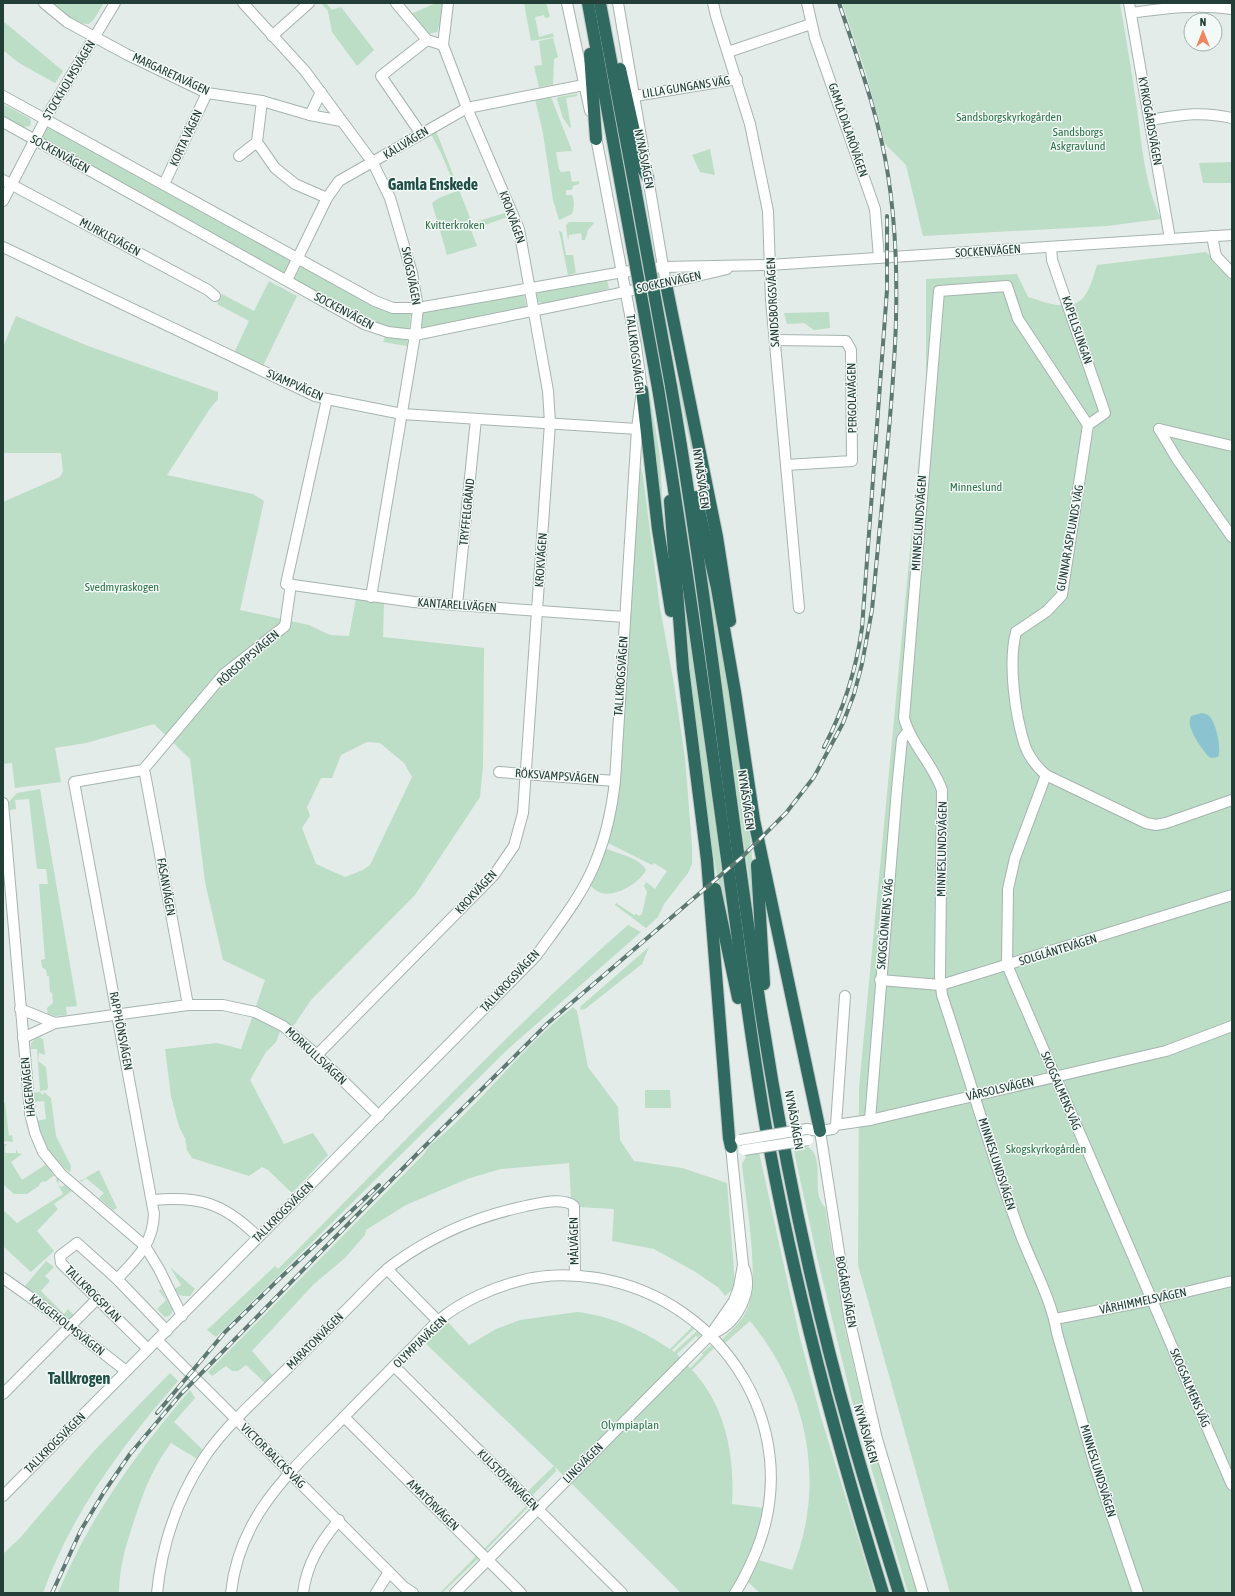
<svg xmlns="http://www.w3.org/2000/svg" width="1235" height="1596" viewBox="0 0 1235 1596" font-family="'Asap Condensed',sans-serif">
<rect width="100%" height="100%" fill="#e3ece8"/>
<g fill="#bcddc6" fill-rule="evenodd">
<path d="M50 3H104L94 19 89 24C72 24 62 13 50 3Z"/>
<path d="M321 3H326L332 10 341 7 374 50 357 66 332 32 328 11Z"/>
<path d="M436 3H443L441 21 437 32 429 34 411 14Z"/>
<path d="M524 3H546L550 17 545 18 544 15 535 17 539 37 553 33 554 37 531 41Z"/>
<path d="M842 3H1120C1126 38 1132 74 1137 109 1142 147 1145 185 1161 219L1107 226 923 236 906 165 885 144 866 73Z"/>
<path d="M3 21 63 71 55 83 19 63 3 50Z"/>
<path d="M553 38 558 57 554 59 553 85 539 87 534 66 542 65 539 41Z"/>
<path d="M577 94V96L566 98 571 127 570 128 563 118 557 99 558 97Z"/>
<path d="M551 97 572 151 556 152 559 169 561 172 570 171 572 182 579 181V184L573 186 572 190H566V195H572C575 202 574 207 572 214L559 220 553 200 543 133 535 99Z"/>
<path d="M3 104 29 118 31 121 30 126 23 127 3 116Z"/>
<path d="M48 125 293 259 285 275 42 138 43 133Z"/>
<path d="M436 131 472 223 508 212 510 216 471 230 477 246 447 255 432 203 439 198 457 191 441 153 431 134Z"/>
<path d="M710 149 715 175 700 172 692 155Z"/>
<path d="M1232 162V183H1203L1199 163Z"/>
<path d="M569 222H593L594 223 588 230 585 240H582L581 233 569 235 568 241 566 225Z"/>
<path d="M559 231 562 232 566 255H573L576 273 568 275Z"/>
<path d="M1206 252 1232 278V1593H950L858 1265 859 1088 926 383V279L1017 274 1028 297C1046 302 1073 315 1086 294 1091 286 1094 274 1097 265Z"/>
<path d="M301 265 411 312 409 330C371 331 327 298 294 280Z"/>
<path d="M607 279 609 289 543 304 537 301V294L539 291Z"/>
<path d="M269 281 297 296 262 368 234 353 249 321 217 304 222 294 254 311Z"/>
<path d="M524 294 526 308 422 328 419 326 420 311Z"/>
<path d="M829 312 830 328 814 330 804 323 787 324 784 313Z"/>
<path d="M16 316 88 346 218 392V399L211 407 167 475 253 494 264 501 240 610 309 625 330 635 349 636 356 598 384 602 383 637 484 648 483 767 480 797 415 895 311 1000 292 1028 255 1009 265 980 223 960 205 882 190 759 154 724 86 743 55 748 61 782 15 788 12 763 3 764V502L60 477 63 471 61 453H3V347ZM367 742 380 743 404 763 412 777 370 865 363 870 345 877 316 864 302 828 310 816 307 807 321 778H332L341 755Z"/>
<path d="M385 337 407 340 408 345 406 346 383 342Z"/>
<path d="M682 382 707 516C696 472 686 428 678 383Z"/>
<path d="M649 390 660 456 664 534 646 391Z"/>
<path d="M640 465 643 477 660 608 674 684 685 758 692 846V864L688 873 664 904 658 917 646 928 615 905 616 903 634 915 636 914 639 916 642 914 647 892 644 886 646 882 655 889 667 871 654 863 652 865 608 843 616 810 630 583Z"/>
<path d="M709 568C727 678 749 788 755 900H752L706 569Z"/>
<path d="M681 573 726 903 723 904C700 795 687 684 681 573Z"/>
<path d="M40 789 77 1006 66 1007 67 1015 55 1016 48 1014 47 1008 53 1003 52 993 50 992 49 976H47L46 970 42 967 41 960 45 959 39 884H48L46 869H37L29 799 15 800 16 809 10 810 9 802 17 793Z"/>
<path d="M607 849C619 854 640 858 646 870 640 883 613 899 599 892 596 891 593 888 591 886Z"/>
<path d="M628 925 641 932 507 1050 216 1337 207 1330 275 1266 278 1269C394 1154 505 1033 628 925Z"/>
<path d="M649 947 642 964 585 1009 580 1010 581 1006Z"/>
<path d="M573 1007 577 1011 588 1067 618 1107 620 1140 634 1161 682 1168 727 1183 735 1284 733 1289 725 1296 719 1288 694 1271 654 1249 612 1241 614 1209 578 1207 571 1199 569 1163 501 1169 467 1179 406 1205 366 1230 365 1235 345 1258 314 1284 252 1351 275 1378 266 1384 246 1365 238 1371H232L226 1366 212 1376 208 1372 424 1154 429 1146C481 1105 520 1048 573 1007Z"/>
<path d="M253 1015 281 1029 276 1042 266 1052 250 1080 284 1144 313 1133 328 1155 292 1193 268 1170 262 1167 249 1176 192 1158 187 1150 185 1138 180 1129 177 1119 171 1096 165 1049 217 1043 241 1049Z"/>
<path d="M38 1037 43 1039 45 1055 39 1053 38 1061 46 1067 48 1087 47 1090 40 1091 37 1049H31V1043Z"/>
<path d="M645 1090H670L671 1108H645Z"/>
<path d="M40 1092 43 1095 44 1092 51 1098 56 1136 71 1166 70 1172C53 1162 41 1140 37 1121L46 1119 44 1101 34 1102 33 1093Z"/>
<path d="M5 1103 9 1136 12 1135 13 1142 3 1141V1104Z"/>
<path d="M3 1144H7L5 1147V1153H16V1149L18 1153 22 1154 11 1162 22 1180 45 1165 43 1160 56 1174 45 1182 43 1181 39 1184 40 1185 27 1194H14L3 1184Z"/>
<path d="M802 1145C830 1151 808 1192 825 1207L845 1329 867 1422 918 1593H908L855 1413 817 1257 793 1147Z"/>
<path d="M759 1152 799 1334 820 1414 875 1593H760L748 1582 759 1560 792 1570C827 1484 808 1391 750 1321L725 1343 722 1340C730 1331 741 1322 746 1312 762 1284 745 1197 742 1164L747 1155Z"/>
<path d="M99 1170 117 1208 113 1210 99 1198 104 1193 86 1178 81 1182 80 1181Z"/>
<path d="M59 1178 58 1184 61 1187 67 1184 73 1190 54 1204 58 1209 37 1231 54 1251 31 1272 3 1246V1210L17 1223 63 1194 56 1180Z"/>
<path d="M46 1261 54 1267 45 1276 50 1281 41 1291 64 1314 68 1309 74 1315 70 1319 26 1288 25 1286Z"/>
<path d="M170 1267 195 1289 190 1296H183L179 1295 175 1289 181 1285Z"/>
<path d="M161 1289 172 1309V1313L169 1316 165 1317 157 1309 166 1300 159 1291Z"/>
<path d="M577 1312C612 1316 641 1330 670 1349L694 1325 696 1327 672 1350 674 1352 699 1329 703 1332 698 1338 696 1336 677 1354 690 1368 703 1355 702 1353 713 1344 715 1347 692 1370C726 1406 735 1457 732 1504L765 1508 749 1561 730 1593H681L555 1467 556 1471 531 1497 526 1493 554 1466 424 1342 446 1320 469 1345 496 1329 520 1320Z"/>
<path d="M170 1373 178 1381C123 1444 71 1514 43 1593H3V1554L20 1538 95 1450Z"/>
<path d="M190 1390 195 1398 174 1422 205 1452 199 1460 171 1443C152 1469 144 1490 134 1521 125 1549 120 1563 119 1593H58C89 1518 137 1452 190 1390Z"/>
<path d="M527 1505 529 1506 486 1550H483Z"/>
<path d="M477 1555 479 1558 442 1593H440Z"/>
</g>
<path fill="#8cc3d0" d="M1202 713C1205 714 1208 714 1210 717 1216 723 1222 750 1218 757L1211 758 1208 756C1201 747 1185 727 1191 716Z"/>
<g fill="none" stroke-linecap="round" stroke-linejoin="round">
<defs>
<g id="minor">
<path d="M44 3 67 22 126 54 207 93 262 101 310 115 341 121"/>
<path d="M243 3 305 71 373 163 390 198 412 273 418 308 415 335 371 597"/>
<path d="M396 3 427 40 443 45"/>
<path d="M567 3 590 111"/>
<path d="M618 3 644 154"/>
<path d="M713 3 716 16 750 124 768 211 771 300 799 608"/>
<path d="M807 3 815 38 875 209 879 258"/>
<path d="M1129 3 1170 239"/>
<path d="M1131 13C1166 8 1196 4 1232 9"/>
<path d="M272 36 309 3"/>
<path d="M728 52 811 24"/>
<path d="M3 96 375 301 393 308H418L623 272 663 267 769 265 1232 235"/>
<path d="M635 96 737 79"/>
<path d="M262 101 257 142 275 168 295 184 327 198"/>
<path d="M310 115 321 92"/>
<path d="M1150 120C1181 115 1200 111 1232 118"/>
<path d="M3 122 364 324 388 332 415 335C519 313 624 294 727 269"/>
<path d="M421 134 381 76 427 40"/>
<path d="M239 156 257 142"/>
<path d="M647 172 666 284"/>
<path d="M3 180 208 290 215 296"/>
<path d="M164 184 207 93"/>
<path d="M3 201 48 114 115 3"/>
<path d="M1212 236 1216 256 1232 273"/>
<path d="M3 247 315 396 327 399 402 414 637 429"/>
<path d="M1051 247 1052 260 1105 413 1088 425 1062 595 1047 611 1016 632C1008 663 1015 715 1025 746 1029 757 1037 767 1046 775L1146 823 1156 825 1166 823 1232 800"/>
<path d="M287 280 327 198 339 181 467 108 584 85"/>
<path d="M775 340 846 341 851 350 852 461 786 465"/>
<path d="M327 399 286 584 414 602 625 617"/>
<path d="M1088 425 1018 319 1007 286 939 291 904 718C911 744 933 764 942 790L940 977 942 995C967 1070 989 1147 1016 1222 1028 1258 1051 1296 1057 1333L1095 1466 1138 1593"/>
<path d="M1159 429 1177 459 1232 537"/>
<path d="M1159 429 1232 446"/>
<path d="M457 605 476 419"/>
<path d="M143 770 145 774 188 1005"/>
<path d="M499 772 615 781"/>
<path d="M1046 775 1015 858 1008 889 1007 965 1232 1485"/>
<path d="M3 803 30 1113 35 1133 43 1152 61 1174 145 1246 159 1269 182 1316"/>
<path d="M880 980 941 985 1232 895"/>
<path d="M20 1009 55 1023"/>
<path d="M23 1038 55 1023 188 1005H223L255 1012 283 1026 317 1055 379 1116"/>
<path d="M317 1055 494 875 514 846 523 813 550 423 548 391 519 229 467 108 443 45 448 3"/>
<path d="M870 1120 897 789 902 739 908 731"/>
<path d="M836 1125 870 1120 1166 1051 1232 1026"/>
<path d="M807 1129 820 1131 833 1129 836 1125 845 996"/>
<path d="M820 1131 850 1322 877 1439 923 1593"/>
<path d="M153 1200C200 1196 224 1203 258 1237"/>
<path d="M387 1269 438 1321"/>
<path d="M3 1278 47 1309 126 1371"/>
<path d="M117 1279C137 1258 153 1244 154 1214L74 782 143 770 223 675 285 626 291 584"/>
<path d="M1055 1319 1152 1300 1232 1281"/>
<path d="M716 1332C737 1322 754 1291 744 1268"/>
<path d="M158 1341 404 1587 413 1593"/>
<path d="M148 1349 61 1263 60 1256 77 1243 117 1279 167 1331"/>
<path d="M394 1366 622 1593"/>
<path d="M3 1394 97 1299"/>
<path d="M344 1417 521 1593"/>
<path d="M3 1496 536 956C558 925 584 894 597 858 607 833 612 807 615 781L637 429 642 390 636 346 595 132"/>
<path d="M157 1593C162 1544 177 1499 204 1458 225 1426 262 1394 290 1366 312 1344 335 1321 357 1299 369 1287 381 1273 395 1263 435 1234 478 1216 526 1206 539 1203 563 1197 574 1206L575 1275"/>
<path d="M231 1593C239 1516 290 1472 341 1420 365 1395 389 1371 413 1347 422 1338 430 1328 439 1320 461 1302 491 1288 519 1281 544 1274 571 1274 597 1278 724 1299 806 1430 756 1552 750 1566 744 1580 735 1593"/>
<path d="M303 1593C307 1563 320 1543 339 1520"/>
<path d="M376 1593 389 1572"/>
<path d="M455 1593 711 1334 734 1301 739 1287 743 1265 731 1147"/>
</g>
<g id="highway">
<path d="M588 3 623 196"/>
<path d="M600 3 636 193"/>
<path d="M590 54 596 139"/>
<path d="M620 69 642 167 648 178"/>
<path d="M666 284 717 537 730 621"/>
<path d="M671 386C706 587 727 790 758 992 780 1140 810 1289 851 1433 866 1487 883 1540 899 1593"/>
<path d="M658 388C683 542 705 697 726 852 740 952 752 1052 770 1151 798 1301 838 1448 883 1593"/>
<path d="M642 390 658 529 671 611"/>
<path d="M696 497 717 588 735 692 754 820 820 1131"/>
<path d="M670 501 683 668 707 860 729 1138 731 1147"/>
<path d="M757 865 764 984"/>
<path d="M715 889 738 998"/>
</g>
</defs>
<use href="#minor" stroke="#a6b4af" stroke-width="12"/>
<use href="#highway" stroke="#c1c9c7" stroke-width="14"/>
<use href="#minor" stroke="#fff" stroke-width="10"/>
<use href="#highway" stroke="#2f695f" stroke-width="12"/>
<defs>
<g id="rail">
<path d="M824 747C844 709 856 670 862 628L887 290V216"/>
<path d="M157 1413 225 1332 278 1280 379 1185"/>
<path d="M52 1593 81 1530 104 1492 130 1454 180 1395 422 1149 548 1023 742 857 786 813 814 777 843 723 854 694 862 664 872 610C877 561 881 511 886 462 895 367 903 271 888 175 879 116 858 60 839 3"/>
</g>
</defs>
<use href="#rail" stroke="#5d7972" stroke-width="4"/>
<use href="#rail" stroke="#f3f9f6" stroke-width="2.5" stroke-dasharray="8" stroke-linecap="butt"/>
<defs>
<g id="minor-bridge">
<path d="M740 1140 807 1129"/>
<path d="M744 1150 808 1140"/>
</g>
<g id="highway-bridge">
<path d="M636 193 671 386"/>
<path d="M623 196 658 388"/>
</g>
</defs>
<use href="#minor-bridge" stroke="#a6b4af" stroke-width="12" stroke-linecap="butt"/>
<use href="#highway-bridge" stroke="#c1c9c7" stroke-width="14" stroke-linecap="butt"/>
<use href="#minor-bridge" stroke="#fff" stroke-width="10"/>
<use href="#highway-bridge" stroke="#2f695f" stroke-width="12"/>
</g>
<g text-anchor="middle" stroke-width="3" stroke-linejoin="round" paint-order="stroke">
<g font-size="12" fill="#233d37" stroke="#f3f9f6">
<text transform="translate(171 74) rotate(25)" y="4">MARGARETAVÄGEN</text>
<text transform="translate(69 80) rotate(-59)" y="4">STOCKHOLMSVÄGEN</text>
<text transform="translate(686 87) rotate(-9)" y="4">LILLA GUNGANS VÄG</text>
<text transform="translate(1150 121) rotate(80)" y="4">KYRKOGÅRDSVÄGEN</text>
<text transform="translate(848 130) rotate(71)" y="4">GAMLA DALARÖVÄGEN</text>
<text transform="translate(186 138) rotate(-65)" y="4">KORTA VÄGEN</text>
<text transform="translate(406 143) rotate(-31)" y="4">KÄLLVÄGEN</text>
<text transform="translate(60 154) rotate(29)" y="4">SOCKENVÄGEN</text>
<text transform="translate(644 159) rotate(79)" y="4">NYNÄSVÄGEN</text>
<text transform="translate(512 217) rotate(70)" y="4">KROKVÄGEN</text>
<text transform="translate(110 237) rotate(28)" y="4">MURKLEVÄGEN</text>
<text transform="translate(988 251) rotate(-4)" y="4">SOCKENVÄGEN</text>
<text transform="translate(411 276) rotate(79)" y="4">SKOGSVÄGEN</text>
<text transform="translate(669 282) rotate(-12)" y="4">SOCKENVÄGEN</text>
<text transform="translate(773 302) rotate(-93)" y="4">SANDSBORGSVÄGEN</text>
<text transform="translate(344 311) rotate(28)" y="4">SOCKENVÄGEN</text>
<text transform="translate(1077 330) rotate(71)" y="4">KAPELLSLINGAN</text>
<text transform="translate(635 354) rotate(83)" y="4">TALLKROGSVÄGEN</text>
<text transform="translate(295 385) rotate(24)" y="4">SVAMPVÄGEN</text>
<text transform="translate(852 398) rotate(-91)" y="4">PERGOLAVÄGEN</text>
<text transform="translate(701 479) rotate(82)" y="4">NYNÄSVÄGEN</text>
<text transform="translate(467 512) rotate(-84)" y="4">TRYFFELGRÄND</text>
<text transform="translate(919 523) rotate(-86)" y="4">MINNESLUNDSVÄGEN</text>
<text transform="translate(1070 538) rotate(-80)" y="4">GUNNAR ASPLUNDS VÄG</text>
<text transform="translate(541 560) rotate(-86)" y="4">KROKVÄGEN</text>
<text transform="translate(457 605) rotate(4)" y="4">KANTARELLVÄGEN</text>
<text transform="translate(248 658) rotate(-41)" y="4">RÖRSOPPSVÄGEN</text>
<text transform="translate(621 676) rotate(-86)" y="4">TALLKROGSVÄGEN</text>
<text transform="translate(557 776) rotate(4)" y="4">RÖKSVAMPSVÄGEN</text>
<text transform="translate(746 800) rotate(82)" y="4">NYNÄSVÄGEN</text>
<text transform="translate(942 849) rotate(-89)" y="4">MINNESLUNDSVÄGEN</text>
<text transform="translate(166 887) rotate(80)" y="4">FASANVÄGEN</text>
<text transform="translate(476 892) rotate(-47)" y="4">KROKVÄGEN</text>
<text transform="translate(885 924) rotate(-85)" y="4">SKOGSLÖNNENS VÄG</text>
<text transform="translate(1058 950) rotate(-17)" y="4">SOLGLÄNTEVÄGEN</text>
<text transform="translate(510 981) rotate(-47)" y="4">TALLKROGSVÄGEN</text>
<text transform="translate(121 1031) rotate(79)" y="4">RAPPHÖNSVÄGEN</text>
<text transform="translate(316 1056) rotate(43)" y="4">MORKULLSVÄGEN</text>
<text transform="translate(28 1087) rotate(-96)" y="4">HÄGERVÄGEN</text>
<text transform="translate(1000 1089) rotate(-13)" y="4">VÅRSOLSVÄGEN</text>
<text transform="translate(1061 1091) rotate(67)" y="4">SKOGSALMENS VÄG</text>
<text transform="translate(794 1120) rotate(80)" y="4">NYNÄSVÄGEN</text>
<text transform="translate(997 1164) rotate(72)" y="4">MINNESLUNDSVÄGEN</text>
<text transform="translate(283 1212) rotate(-45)" y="4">TALLKROGSVÄGEN</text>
<text transform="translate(574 1241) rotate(-91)" y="4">MÅLVÄGEN</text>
<text transform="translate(846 1292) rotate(80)" y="4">BOGÅRDSVÄGEN</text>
<text transform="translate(93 1294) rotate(45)" y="4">TALLKROGSPLAN</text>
<text transform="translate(1143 1301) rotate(-12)" y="4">VÅRHIMMELSVÄGEN</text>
<text transform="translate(67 1325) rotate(38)" y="4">KAGGEHOLMSVÄGEN</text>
<text transform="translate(315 1341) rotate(-45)" y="4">MARATONVÄGEN</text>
<text transform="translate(420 1342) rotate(-44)" y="4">OLYMPIAVÄGEN</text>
<text transform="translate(1190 1388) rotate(67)" y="4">SKOGSALMENS VÄG</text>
<text transform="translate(866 1434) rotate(74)" y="4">NYNÄSVÄGEN</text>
<text transform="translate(55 1443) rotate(-45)" y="4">TALLKROGSVÄGEN</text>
<text transform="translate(273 1456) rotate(45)" y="4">VICTOR BALCKS VÄG</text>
<text transform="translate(583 1463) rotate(-45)" y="4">LINGVÄGEN</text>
<text transform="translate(1098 1471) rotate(73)" y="4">MINNESLUNDSVÄGEN</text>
<text transform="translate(508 1480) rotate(45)" y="4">KULSTÖTARVÄGEN</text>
<text transform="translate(433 1505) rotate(45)" y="4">AMATÖRVÄGEN</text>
</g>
<g font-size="12" fill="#2e734b" stroke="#f3f9f6">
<text x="1009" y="121">Sandsborgskyrkogården</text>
<text x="1078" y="136">Sandsborgs<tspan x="1078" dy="14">Askgravlund</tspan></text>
<text x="455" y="229">Kvitterkroken</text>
<text x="976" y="491">Minneslund</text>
<text x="122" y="591">Svedmyraskogen</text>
<text x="1046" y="1153">Skogskyrkogården</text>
<text x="630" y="1429">Olympiaplan</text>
</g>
<g font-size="16" font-weight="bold" fill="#1f4f45" stroke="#f3f9f6">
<text x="433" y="190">Gamla Enskede</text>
<text x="79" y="1384">Tallkrogen</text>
</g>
</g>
<rect width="1235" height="1596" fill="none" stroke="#233d37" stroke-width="8"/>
<g transform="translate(1203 32)"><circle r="19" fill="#f3f9f6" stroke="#a0aeaa"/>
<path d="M0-3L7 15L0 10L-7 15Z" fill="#ee875f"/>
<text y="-6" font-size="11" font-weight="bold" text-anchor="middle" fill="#233d37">N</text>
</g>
</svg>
